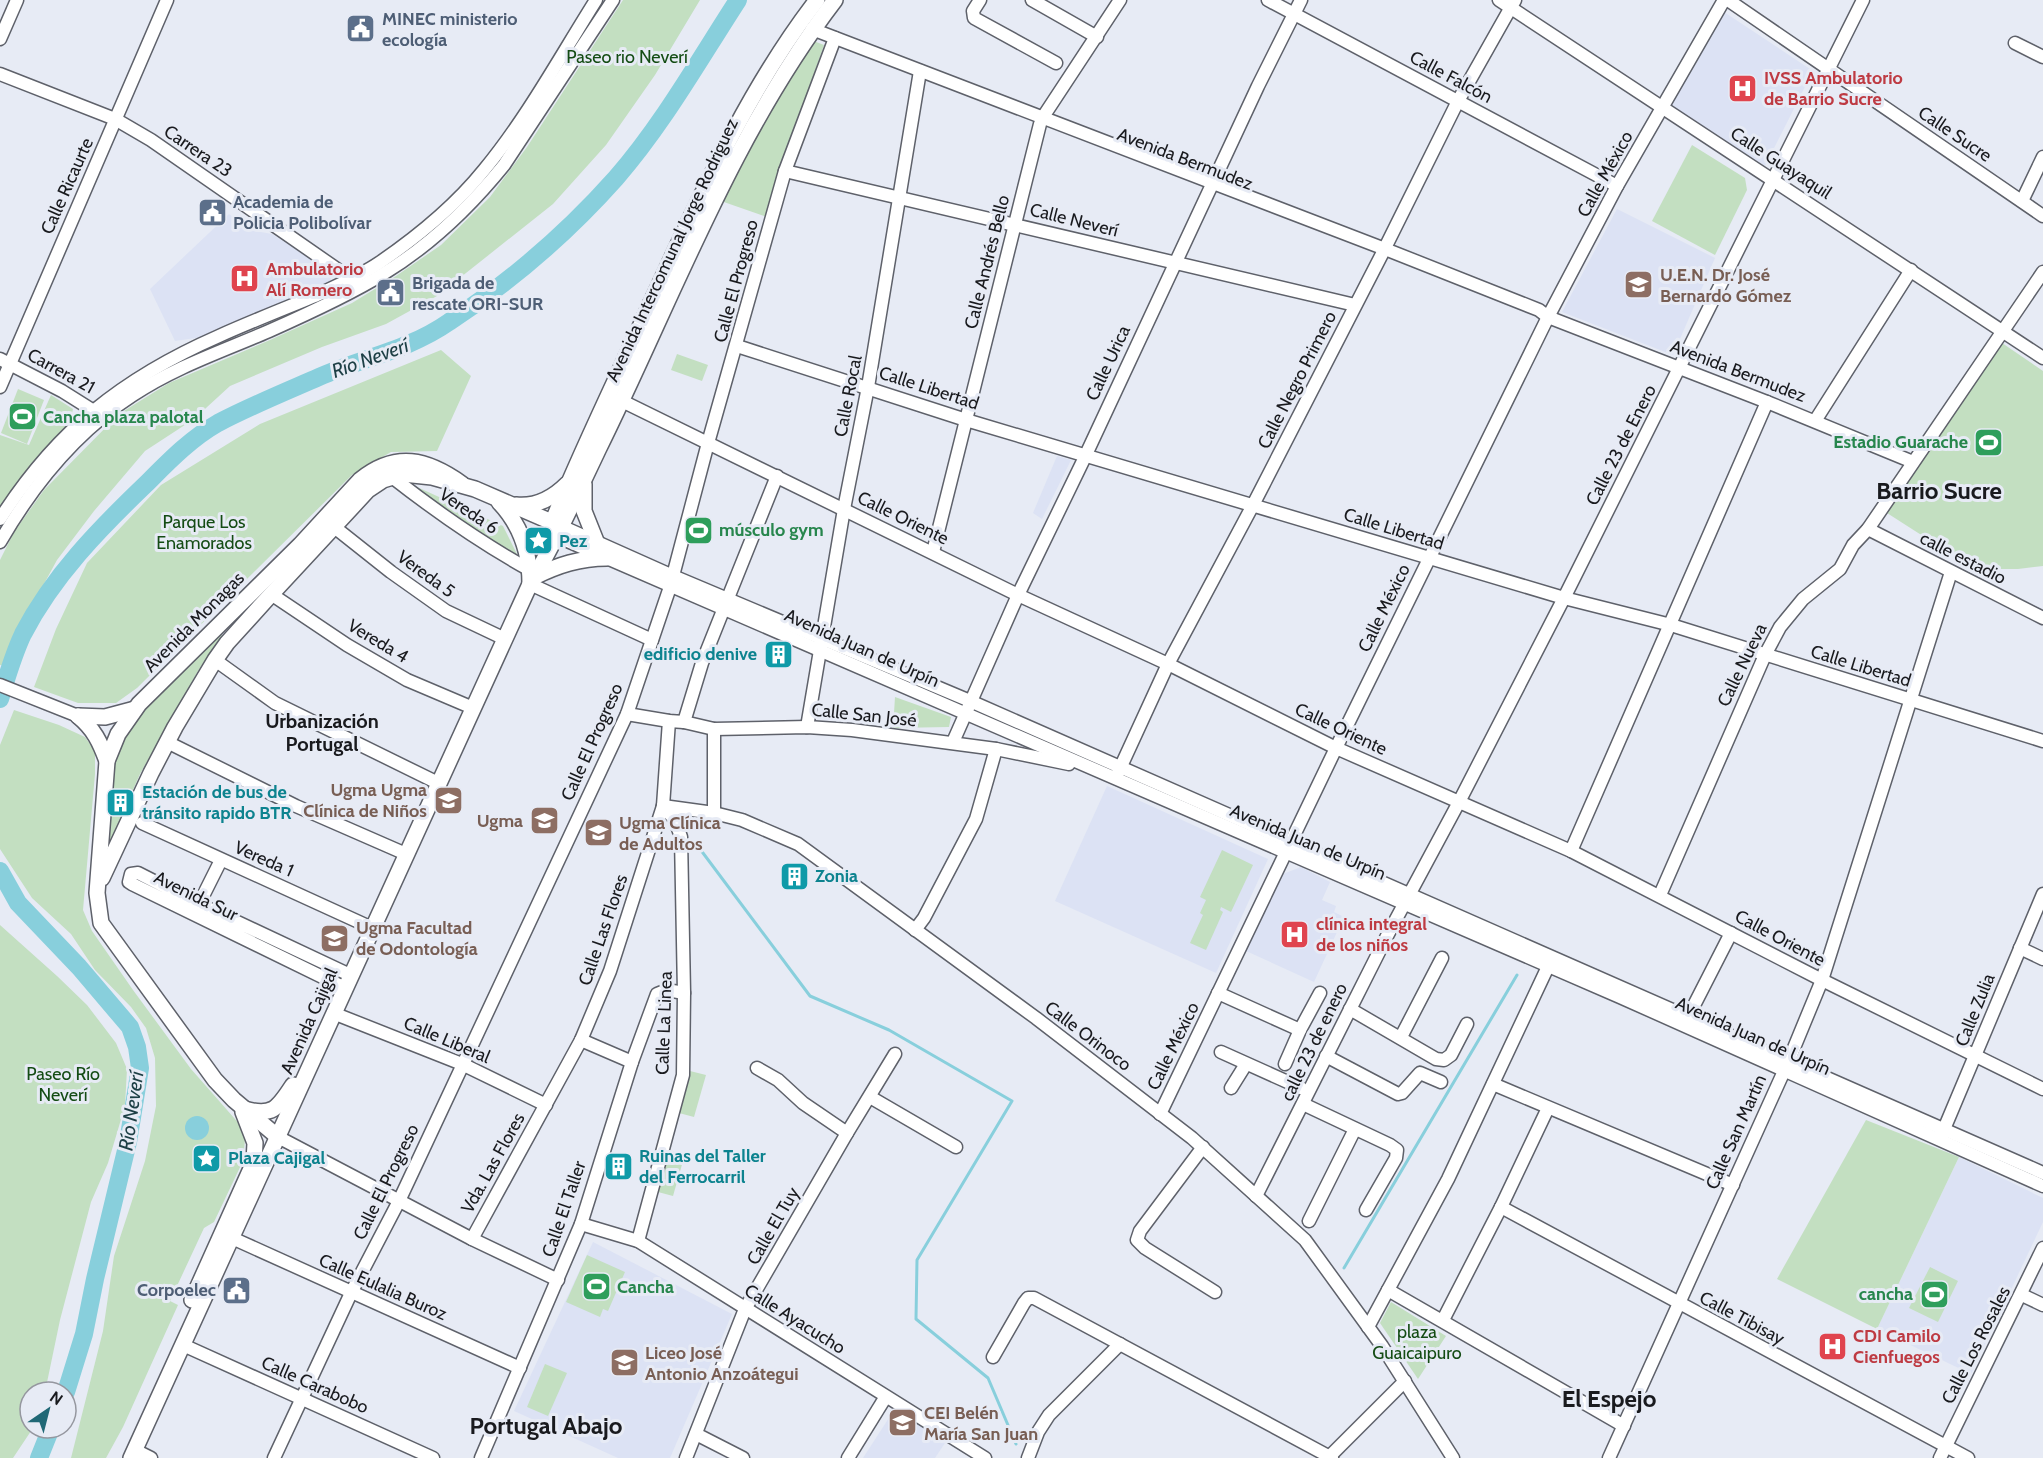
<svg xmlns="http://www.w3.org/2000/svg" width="2043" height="1458" viewBox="0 0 2043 1458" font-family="Cabin,sans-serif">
<rect width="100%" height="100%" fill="#e7ebf5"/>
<g fill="#dce2f4">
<path d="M1724 12 1813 71 1765 166 1671 105Z"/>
<path d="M1617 209 1715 258 1673 355 1562 312Z"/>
<path d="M229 214 250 230 272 234 331 272 330 285 209 336 175 341 150 289Z"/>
<path d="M1057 456 1071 460 1042 519 1033 513Z"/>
<path d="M1107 786 1268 859 1216 973 1055 901Z"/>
<path d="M1301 867 1330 882 1322 900 1336 906 1334 912 1344 917 1314 982 1246 951 1283 874Z"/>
<path d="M1959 1157 2043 1198V1222L1971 1374 1877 1329Z"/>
<path d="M593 1242 732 1314 670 1458H618L514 1411Z"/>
<path d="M896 1407 947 1440 935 1458H863Z"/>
</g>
<g fill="#c3dfc1">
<path d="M623 0H700L655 75 606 145 553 204 437 296 386 324 322 347 230 386 194 419 145 451 94 511 57 560 27 615 9 667 0 665V560L14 532 44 490 119 414 169 383 270 340 352 303 396 276 441 245 490 197 527 147Z"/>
<path d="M811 40 824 45 781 168 767 217 721 201 741 158Z"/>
<path d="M1692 145 1745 178 1747 190 1715 255 1652 221Z"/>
<path d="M2002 343 2043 371V566L2018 569H1979L1940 547 1887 513Z"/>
<path d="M441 350 471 376 437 451 391 452 352 475 137 688 116 703H78L34 687 56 629 87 563 161 485 260 424Z"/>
<path d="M677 354 708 365 702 381 671 370Z"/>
<path d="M18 389 44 400 27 444 1 433Z"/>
<path d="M51 395 73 409 70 422 34 462 0 509V435L29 445Z"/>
<path d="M406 482 503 526 520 560 480 537Z"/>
<path d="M218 631 222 635 198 671 140 774 105 853 112 760 137 713Z"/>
<path d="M895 697 951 717 949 727 893 728Z"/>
<path d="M14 710 59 725 85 737 95 751V774L83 910 92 931 133 990 191 1069 242 1127 245 1140 243 1161 214 1222 204 1228 170 1301 178 1305 123 1427 106 1458H71L103 1331 114 1256 145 1161 156 1106 155 1058 146 1028 131 1007 95 970 71 934 32 898 0 849V745Z"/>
<path d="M1222 850 1253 865 1231 912 1221 907 1220 910 1223 912 1206 950 1190 943 1203 915 1200 913 1206 900 1200 897Z"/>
<path d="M0 925 57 976 87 1005 116 1043 127 1069 125 1106 108 1163 91 1202 60 1320 45 1392H30V1428H33L13 1458H0Z"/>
<path d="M690 1071 706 1075 694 1117 679 1113Z"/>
<path d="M1866 1120 1959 1157 1877 1329 1777 1279Z"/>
<path d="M669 1150 685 1154 673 1196 658 1192Z"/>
<path d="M587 1255 625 1272 608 1311 603 1309 600 1317 566 1302Z"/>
<path d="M1930 1267 1958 1281 1938 1322 1909 1308Z"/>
<path d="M1391 1302 1446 1336 1418 1379 1380 1323Z"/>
<path d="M545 1364 567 1373 548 1416 527 1407Z"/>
</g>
<circle fill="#88cfdc" cx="197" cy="1128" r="12"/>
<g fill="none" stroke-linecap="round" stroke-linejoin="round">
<g stroke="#88cfdc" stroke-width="3">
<path d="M697 845 810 996 889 1030 1012 1101 917 1260 916 1319 988 1378 1016 1444"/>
<path d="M1344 1268 1517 975"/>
</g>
<g stroke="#88cfdc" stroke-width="18">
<path d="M0 699C7 677 13 655 23 634 53 576 99 529 146 484 168 462 190 439 218 423 248 407 287 391 319 377 362 358 409 350 449 322 510 282 568 232 616 178 663 124 699 60 738 0"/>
<path d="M0 871 18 903 79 967 130 1027 137 1047 140 1068 128 1142 95 1279 84 1334 66 1392"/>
<path d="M39 1458 51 1428"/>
</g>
<defs>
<g id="minor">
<path d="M980 0 973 11 974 18 1056 63"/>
<path d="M1032 0 1097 37"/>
<path d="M1268 0 1617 186"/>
<path d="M1499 0 2043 358"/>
<path d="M1728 0 2043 216"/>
<path d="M812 29 1385 249 1539 310 1548 317 1767 402 1913 462"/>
<path d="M0 39 17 0"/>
<path d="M2015 43 2043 57"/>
<path d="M0 74 115 119 151 140 357 283"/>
<path d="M785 171 1355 305"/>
<path d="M2022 201 2043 157"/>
<path d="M737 346 966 420 1564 598 1671 625 2043 741"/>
<path d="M0 359 62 391 97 413"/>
<path d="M0 387 167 0"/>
<path d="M622 401 1018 595 1168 664 1336 748 1571 851 1822 980 2043 1089"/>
<path d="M1815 421 1911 270"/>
<path d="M392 477C438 513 479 542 530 570"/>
<path d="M0 519C57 430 123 378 219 336 250 322 283 309 315 296 336 286 360 276 379 263 417 237 455 206 484 170 527 118 560 57 596 0"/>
<path d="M333 526 391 572 446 611 505 639"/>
<path d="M561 526 673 576 970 701 2043 1173"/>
<path d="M1868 529 2043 618"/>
<path d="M556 536 1620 997 2043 1186"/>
<path d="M0 542C33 485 77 431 133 395 175 367 223 351 269 331 305 315 349 295 383 274 429 246 470 207 504 165L613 0"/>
<path d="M933 552 1040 124 1043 117 1120 0"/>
<path d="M530 584 652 640"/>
<path d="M271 594 347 645 407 680 473 708"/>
<path d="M728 598 777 476"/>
<path d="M215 660 275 703 438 783"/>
<path d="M0 685 78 716"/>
<path d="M627 714 669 721 684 722 714 729 807 727 852 730 996 749 1069 764"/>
<path d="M684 722 702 663 724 608"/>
<path d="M807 727 844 509 868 387 920 71"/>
<path d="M714 729V813"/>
<path d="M167 742 296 806 406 854"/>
<path d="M953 742 1018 595 1083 461 1258 86 1301 0"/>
<path d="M1117 775 1168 664 1253 505 1382 254 1458 101 1515 0"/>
<path d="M663 806 714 813 742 820 798 844 1036 1018 1192 1138 1305 1240 1382 1346 1453 1458"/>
<path d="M142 823 372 928"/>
<path d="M1571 851 1767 402"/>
<path d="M1660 895 1765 655 1780 627 1803 599 1840 569 1853 545 1868 529 2043 272"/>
<path d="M199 904 221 860"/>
<path d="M915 930 924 918 976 819 996 749"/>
<path d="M2020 948 2043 959"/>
<path d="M345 988 132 884 129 882 131 874 138 873 199 904 350 975"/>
<path d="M1218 993 1300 1030 1320 993"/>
<path d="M1350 1009 1436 1059 1444 1060 1451 1055 1467 1024"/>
<path d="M333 1013 462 1064 546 1105"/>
<path d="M1686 1021 1731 933"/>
<path d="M1401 1037 1442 958"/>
<path d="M581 1040 632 1062"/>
<path d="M1221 1052 1301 1088"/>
<path d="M1326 1056 1398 1094 1402 1093 1420 1073 1441 1082"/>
<path d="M1285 1064 1300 1030"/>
<path d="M757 1068 778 1080 803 1103 847 1133"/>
<path d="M1493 1084 1733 1185"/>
<path d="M1231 1088 1246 1064"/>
<path d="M870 1097 956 1147"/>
<path d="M1303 1104 1390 1145 1397 1150 1396 1158 1366 1210"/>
<path d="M1160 1114 1336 748 1548 317 1617 186 1724 0"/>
<path d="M1942 1134 2043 894"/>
<path d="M278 1137 472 1239 558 1280"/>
<path d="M1203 1147 1140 1231 1137 1240 1145 1248 1215 1292"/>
<path d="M1256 1196 1387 936 1459 802 1564 598 1863 0"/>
<path d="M1501 1207 1968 1458"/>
<path d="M1309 1221 1355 1129"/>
<path d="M581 1224 638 1241 985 1458"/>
<path d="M232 1238 520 1368"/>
<path d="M472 1239 581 1040 610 971 663 806 669 721"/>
<path d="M638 1241 683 1075 684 993 681 837 675 820 663 806"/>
<path d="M1388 1290 1624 1426"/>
<path d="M2022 1295 2043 1305"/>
<path d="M1443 1320 1501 1207 1548 1108"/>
<path d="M1368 1327 1448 1179 1552 958"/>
<path d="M183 1345 433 1458"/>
<path d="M993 1357 1024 1303 1028 1298H1034L1332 1458"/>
<path d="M696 1434 743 1458"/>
<path d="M135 1450 151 1458"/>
<path d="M1330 1456 1405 1381"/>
<path d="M274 1458 351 1293 399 1201 627 714 670 587 708 443 785 171 835 38"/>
<path d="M481 1458 581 1224 632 1062 657 994 667 990 684 993"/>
<path d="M686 1458 745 1309 847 1133 895 1054"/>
<path d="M848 1458 885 1398"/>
<path d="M1028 1458 1038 1432 1049 1415 1120 1344"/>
<path d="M1609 1458 1789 1060 1822 980 1951 572"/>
<path d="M1940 1458 2043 1248"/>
</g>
<g id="major">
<path d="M584 484V511L596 541"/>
<path d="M499 502C521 525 530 552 530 584"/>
<path d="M516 505C536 507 553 498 567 484"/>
<path d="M552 523C582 449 618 376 651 303 700 198 746 92 817 0"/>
<path d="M534 577C558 565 580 558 607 558"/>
<path d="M78 716 105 717 135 709"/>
<path d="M78 716C94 729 100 742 107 761"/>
<path d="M102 878 151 773 175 727 215 660 227 643 266 600 368 490 383 480 403 474 432 477 475 489 561 526"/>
<path d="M244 1109C273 1117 278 1108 293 1085"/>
<path d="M278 1137 234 1100 215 1080 101 923 97 893 107 761 118 734 139 704 300 545 360 480C396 451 427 459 462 484"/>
<path d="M192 1300 254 1162 255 1143 243 1112"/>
<path d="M131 1458 530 584C537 574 542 563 548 552 566 518 582 484 598 450 673 298 731 136 835 0"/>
</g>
</defs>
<use href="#minor" stroke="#5e616a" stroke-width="15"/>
<use href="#major" stroke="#5e616a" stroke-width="18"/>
<use href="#minor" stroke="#fff" stroke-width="12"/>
<use href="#major" stroke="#fff" stroke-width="15"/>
</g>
<defs>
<symbol id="civic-square" viewBox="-11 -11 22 22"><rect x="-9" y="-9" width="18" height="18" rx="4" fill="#5c6f8a" stroke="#e7ebf5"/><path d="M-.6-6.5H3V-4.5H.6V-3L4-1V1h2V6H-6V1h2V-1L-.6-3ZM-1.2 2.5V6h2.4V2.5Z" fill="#fff"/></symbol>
<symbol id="hospital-square" viewBox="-11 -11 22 22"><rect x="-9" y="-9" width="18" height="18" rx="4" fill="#e0444e" stroke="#e7ebf5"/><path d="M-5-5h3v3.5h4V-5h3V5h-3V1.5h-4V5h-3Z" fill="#fff"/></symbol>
<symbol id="school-square" viewBox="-11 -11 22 22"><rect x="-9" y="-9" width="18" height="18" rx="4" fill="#8d6e63" stroke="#e7ebf5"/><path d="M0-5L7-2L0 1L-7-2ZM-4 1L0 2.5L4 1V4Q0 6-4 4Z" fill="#fff"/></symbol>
<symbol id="stadium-square" viewBox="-11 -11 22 22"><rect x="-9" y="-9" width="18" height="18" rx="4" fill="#2e9e5b" stroke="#e7ebf5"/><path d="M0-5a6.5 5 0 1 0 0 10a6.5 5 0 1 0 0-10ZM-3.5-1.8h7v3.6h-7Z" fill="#fff"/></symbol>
<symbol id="sight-square" viewBox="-11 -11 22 22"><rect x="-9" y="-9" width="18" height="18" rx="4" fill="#0f9aa8" stroke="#e7ebf5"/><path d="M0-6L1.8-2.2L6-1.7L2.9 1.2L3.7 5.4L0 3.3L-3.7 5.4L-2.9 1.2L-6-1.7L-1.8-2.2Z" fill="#fff"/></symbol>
<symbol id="building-square" viewBox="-11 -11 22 22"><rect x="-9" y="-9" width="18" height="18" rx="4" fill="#0f9aa8" stroke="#e7ebf5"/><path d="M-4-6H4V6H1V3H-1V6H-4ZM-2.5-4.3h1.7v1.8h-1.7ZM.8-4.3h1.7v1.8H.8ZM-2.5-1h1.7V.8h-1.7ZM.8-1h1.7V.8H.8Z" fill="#fff"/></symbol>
<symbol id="university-square" viewBox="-11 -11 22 22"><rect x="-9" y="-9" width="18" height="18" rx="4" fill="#8d6e63" stroke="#e7ebf5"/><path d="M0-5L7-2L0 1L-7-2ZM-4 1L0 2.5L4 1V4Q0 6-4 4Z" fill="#fff"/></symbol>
</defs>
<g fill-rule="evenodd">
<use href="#civic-square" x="344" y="12" width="33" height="33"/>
<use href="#hospital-square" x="1726" y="72" width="33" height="33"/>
<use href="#civic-square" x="196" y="196" width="33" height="33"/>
<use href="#hospital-square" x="228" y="262" width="33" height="33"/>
<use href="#school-square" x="1622" y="268" width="33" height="33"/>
<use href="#civic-square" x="374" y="276" width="33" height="33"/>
<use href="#stadium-square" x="6" y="400" width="33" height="33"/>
<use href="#stadium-square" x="1972" y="426" width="33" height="33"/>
<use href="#stadium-square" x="682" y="514" width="33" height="33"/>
<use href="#sight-square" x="522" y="524" width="33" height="33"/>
<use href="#building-square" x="762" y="638" width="33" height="33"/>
<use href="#university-square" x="432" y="784" width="33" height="33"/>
<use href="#building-square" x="104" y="786" width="33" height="33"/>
<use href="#university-square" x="528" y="804" width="33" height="33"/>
<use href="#university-square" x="582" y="816" width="33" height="33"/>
<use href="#building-square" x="778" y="860" width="33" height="33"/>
<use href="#hospital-square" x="1278" y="918" width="33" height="33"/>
<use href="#university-square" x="318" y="922" width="33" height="33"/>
<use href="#sight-square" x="190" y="1142" width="33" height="33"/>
<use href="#building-square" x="602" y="1150" width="33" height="33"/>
<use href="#stadium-square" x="580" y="1270" width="33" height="33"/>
<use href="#civic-square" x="220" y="1274" width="33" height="33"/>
<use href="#stadium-square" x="1918" y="1278" width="33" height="33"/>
<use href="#hospital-square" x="1816" y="1330" width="33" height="33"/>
<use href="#school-square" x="608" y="1346" width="33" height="33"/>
<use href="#school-square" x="886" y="1406" width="33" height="33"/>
</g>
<g text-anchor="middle" stroke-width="6" stroke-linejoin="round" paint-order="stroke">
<g font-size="18" font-weight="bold" fill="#4e5e75" stroke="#e7ebf5" text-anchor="start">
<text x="382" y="25">MINEC ministerio<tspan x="382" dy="21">ecología</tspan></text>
<text x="233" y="208">Academia de<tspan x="233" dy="21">Policia Polibolívar</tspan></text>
<text x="412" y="289">Brigada de<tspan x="412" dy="21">rescate ORI-SUR</tspan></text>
<text x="216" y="1296" text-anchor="end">Corpoelec</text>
</g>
<g font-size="18" fill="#144c14" stroke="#e7ebf5">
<text x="627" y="63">Paseo rio Neverí</text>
<text x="204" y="528">Parque Los<tspan x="204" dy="21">Enamorados</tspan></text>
<text x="63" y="1080">Paseo Río<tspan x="63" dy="21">Neverí</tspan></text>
<text x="1417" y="1338">plaza<tspan x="1417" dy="21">Guaicaipuro</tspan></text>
</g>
<g font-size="18" fill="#191a1e" stroke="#e7ebf5">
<text transform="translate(1451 77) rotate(28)" y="6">Calle Falcón</text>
<text transform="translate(1955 134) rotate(34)" y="6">Calle Sucre</text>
<text transform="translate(198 151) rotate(34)" y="6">Carrera 23</text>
<text transform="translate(1185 159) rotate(21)" y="6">Avenida Bermudez</text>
<text transform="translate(1781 163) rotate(33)" y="6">Calle Guayaquil</text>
<text transform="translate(1605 174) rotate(-61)" y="6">Calle México</text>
<text transform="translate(67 186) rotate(-66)" y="6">Calle Ricaurte</text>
<text transform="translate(1074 220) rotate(14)" y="6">Calle Neverí</text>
<text transform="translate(672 250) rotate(-65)" y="6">Avenida Intercomunal Jorge Rodriguez</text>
<text transform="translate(987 262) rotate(-76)" y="6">Calle Andrés Bello</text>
<text transform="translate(736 281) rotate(-75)" y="6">Calle El Progreso</text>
<text transform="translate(1108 363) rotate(-65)" y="6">Calle Urica</text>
<text transform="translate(61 371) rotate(29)" y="6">Carrera 21</text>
<text transform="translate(1738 371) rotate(21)" y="6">Avenida Bermudez</text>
<text transform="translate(1297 380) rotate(-63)" y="6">Calle Negro Primero</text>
<text transform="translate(929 388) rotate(18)" y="6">Calle Libertad</text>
<text transform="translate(848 396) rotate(-79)" y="6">Calle Rocal</text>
<text transform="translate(1621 445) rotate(-63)" y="6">Calle 23 de Enero</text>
<text transform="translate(469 511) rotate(34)" y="6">Vereda 6</text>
<text transform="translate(903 518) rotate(26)" y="6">Calle Oriente</text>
<text transform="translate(1394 529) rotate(17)" y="6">Calle Libertad</text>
<text transform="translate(1963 558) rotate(27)" y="6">calle estadio</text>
<text transform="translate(426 574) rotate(36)" y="6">Vereda 5</text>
<text transform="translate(1384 608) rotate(-64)" y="6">Calle México</text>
<text transform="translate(194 622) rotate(-45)" y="6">Avenida Monagas</text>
<text transform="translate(378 641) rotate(31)" y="6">Vereda 4</text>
<text transform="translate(862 648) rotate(24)" y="6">Avenida Juan de Urpín</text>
<text transform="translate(1742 665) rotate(-64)" y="6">Calle Nueva</text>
<text transform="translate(1861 666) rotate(17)" y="6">Calle Libertad</text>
<text transform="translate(864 715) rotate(6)" y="6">Calle San José</text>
<text transform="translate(1341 729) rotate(25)" y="6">Calle Oriente</text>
<text transform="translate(592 742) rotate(-66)" y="6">Calle El Progreso</text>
<text transform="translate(1308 842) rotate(23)" y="6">Avenida Juan de Urpín</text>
<text transform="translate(264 859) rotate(24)" y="6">Vereda 1</text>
<text transform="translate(196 896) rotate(26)" y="6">Avenida Sur</text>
<text transform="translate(603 930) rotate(-71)" y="6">Calle Las Flores</text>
<text transform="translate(1780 938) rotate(28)" y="6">Calle Oriente</text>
<text transform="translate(1975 1010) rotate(-68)" y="6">Calle Zulia</text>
<text transform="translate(309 1021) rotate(-66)" y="6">Avenida Cajigal</text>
<text transform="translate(664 1023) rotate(-88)" y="6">Calle La Linea</text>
<text transform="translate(1088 1036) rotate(37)" y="6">Calle Orinoco</text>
<text transform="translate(1753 1036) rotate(24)" y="6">Avenida Juan de Urpín</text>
<text transform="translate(447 1040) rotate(23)" y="6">Calle Liberal</text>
<text transform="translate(1314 1042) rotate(-64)" y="6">calle 23 de enero</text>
<text transform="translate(1173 1046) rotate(-64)" y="6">Calle México</text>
<text transform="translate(1736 1132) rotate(-66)" y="6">Calle San Martín</text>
<text transform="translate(493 1163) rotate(-61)" y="6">Vda. Las Flores</text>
<text transform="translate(386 1182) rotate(-64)" y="6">Calle El Progreso</text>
<text transform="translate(564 1209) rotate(-71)" y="6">Calle El Taller</text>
<text transform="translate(773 1226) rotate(-60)" y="6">Calle El Tuy</text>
<text transform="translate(383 1287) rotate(24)" y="6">Calle Eulalia Buroz</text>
<text transform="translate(1742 1318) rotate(28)" y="6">Calle Tibisay</text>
<text transform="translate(795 1319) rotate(32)" y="6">Calle Ayacucho</text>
<text transform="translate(1976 1345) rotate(-63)" y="6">Calle Los Rosales</text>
<text transform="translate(315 1385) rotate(24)" y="6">Calle Carabobo</text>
</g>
<g font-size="18" font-weight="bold" fill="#be3a42" stroke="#e7ebf5" text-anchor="start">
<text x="1764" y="84">IVSS Ambulatorio<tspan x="1764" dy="21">de Barrio Sucre</tspan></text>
<text x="266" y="275">Ambulatorio<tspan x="266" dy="21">Alí Romero</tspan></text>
<text x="1316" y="930">clínica integral<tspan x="1316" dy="21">de los niños</tspan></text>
<text x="1853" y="1342">CDI Camilo<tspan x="1853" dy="21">Cienfuegos</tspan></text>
</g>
<g font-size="18" font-weight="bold" fill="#785e54" stroke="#e7ebf5" text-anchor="start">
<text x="1660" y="281">U.E.N. Dr. José<tspan x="1660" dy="21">Bernardo Gómez</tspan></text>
<text x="427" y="796" text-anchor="end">Ugma Ugma<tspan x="427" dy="21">Clínica de Niños</tspan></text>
<text x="523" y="827" text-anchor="end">Ugma</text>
<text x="619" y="829">Ugma Clínica<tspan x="619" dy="21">de Adultos</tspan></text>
<text x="356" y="934">Ugma Facultad<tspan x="356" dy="21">de Odontología</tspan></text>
<text x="645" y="1359">Liceo José<tspan x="645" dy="21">Antonio Anzoátegui</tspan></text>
<text x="924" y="1419">CEI Belén<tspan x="924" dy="21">María San Juan</tspan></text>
</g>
<g font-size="18" font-weight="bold" fill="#27864d" stroke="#e7ebf5" text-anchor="start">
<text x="43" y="423">Cancha plaza palotal</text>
<text x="1968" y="448" text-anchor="end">Estadio Guarache</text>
<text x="719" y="536">músculo gym</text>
<text x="617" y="1293">Cancha</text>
<text x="1913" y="1300" text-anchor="end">cancha</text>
</g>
<g font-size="18" font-weight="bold" fill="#0d838f" stroke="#e7ebf5" text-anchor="start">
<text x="559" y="547">Pez</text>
<text x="757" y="660" text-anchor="end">edificio denive</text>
<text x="142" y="798">Estación de bus de<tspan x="142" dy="21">tránsito rapido BTR</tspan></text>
<text x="815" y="882">Zonia</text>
<text x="639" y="1162">Ruinas del Taller<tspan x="639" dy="21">del Ferrocarril</tspan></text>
<text x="228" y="1164">Plaza Cajigal</text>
</g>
<g font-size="20" font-style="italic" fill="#1d3f45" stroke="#e7ebf5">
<text transform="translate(370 358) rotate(-20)" y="7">Río Neverí</text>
<text transform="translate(131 1111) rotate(-82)" y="7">Río Neverí</text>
</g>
<g font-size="20" font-weight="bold" fill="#191a1e" stroke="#e7ebf5">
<text x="322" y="728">Urbanización<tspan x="322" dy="23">Portugal</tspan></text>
</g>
<g font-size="24" font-weight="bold" fill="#191a1e" stroke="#e7ebf5">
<text x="1939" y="499">Barrio Sucre</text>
<text x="1609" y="1407">El Espejo</text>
<text x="546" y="1434">Portugal Abajo</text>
</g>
</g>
<g transform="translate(48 1410) rotate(35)"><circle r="28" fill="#e7ebf5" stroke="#95979f" stroke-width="1.5"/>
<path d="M0-4.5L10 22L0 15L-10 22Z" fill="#206876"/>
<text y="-9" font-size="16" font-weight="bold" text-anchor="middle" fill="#191a1e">N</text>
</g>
</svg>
